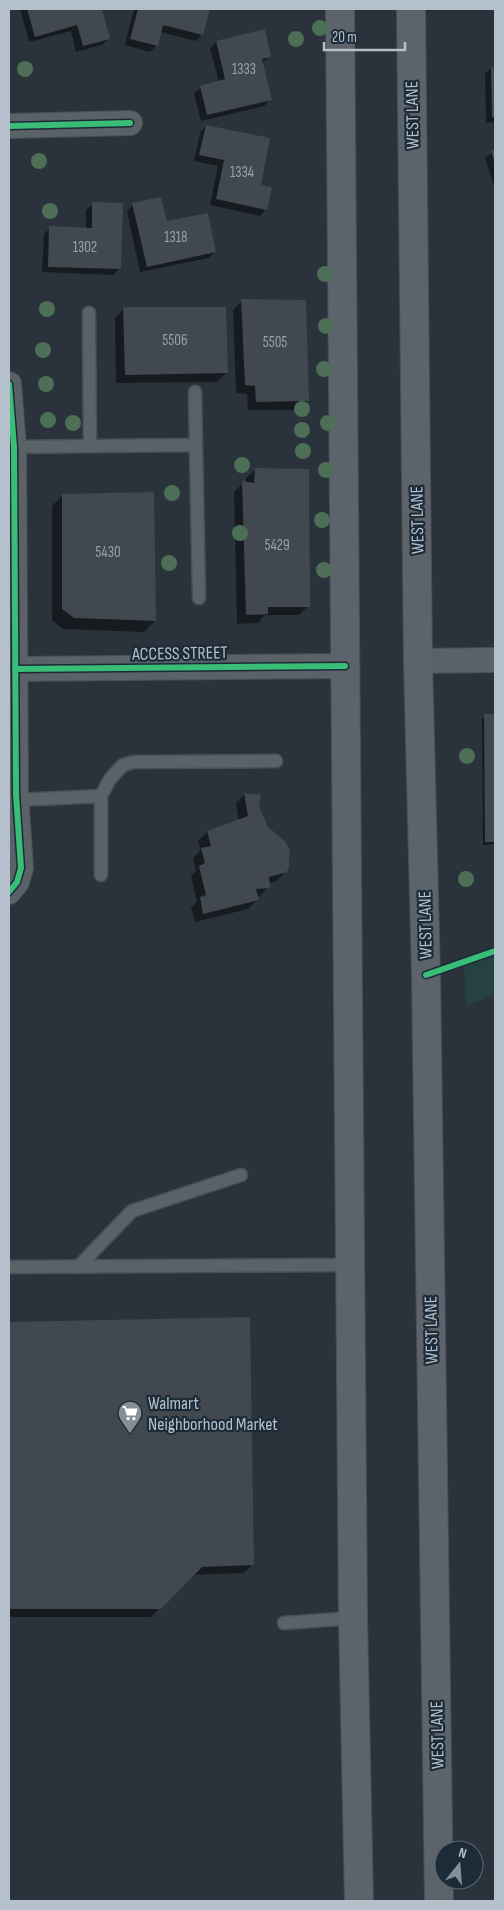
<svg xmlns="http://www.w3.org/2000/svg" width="504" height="1910" viewBox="0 0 504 1910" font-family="'Sofia Sans Condensed',sans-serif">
<rect width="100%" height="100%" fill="#2a333b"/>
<path fill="#264141" d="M495 955V994L466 1007 464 964Z"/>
<g fill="#0007">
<path d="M20 9H101L109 39 102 45 76 52 71 31 29 42Z"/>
<path d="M134 9H208L202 34 196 41 160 32 157 45 150 52 125 45Z"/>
<path d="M216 42 270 57 262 63 271 99 264 106 201 121 194 93 201 87 219 82 210 48Z"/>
<path d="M491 68H495V122L486 123 485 74Z"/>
<path d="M206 126 259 186 266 209 260 216 210 205 218 166 194 161 200 133Z"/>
<path d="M495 151V189L485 158Z"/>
<path d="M93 204 120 268 113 275 42 272 44 234 50 228 86 229V210Z"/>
<path d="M133 205 166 223 215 251 209 258 140 272 127 211Z"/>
<path d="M242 301 307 401 298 410H248L247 394 236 393 233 310Z"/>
<path d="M124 309 226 373 217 382 116 383 115 318Z"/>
<path d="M255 470 308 606 299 615H265L258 623 237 624 234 492 243 483H246V478Z"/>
<path d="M152 493 155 621 144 632 63 629 52 620V506L63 495Z"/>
<path d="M495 715V844L483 845 482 719 485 716Z"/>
<path d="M245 794 258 806 267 827 289 850 290 858 286 871 276 881 269 883V887L260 896 257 897V900L248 909 195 922 191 907 197 902 191 876 196 871 193 858 201 850 198 841 207 832 239 821 236 803Z"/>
<path d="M248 1319 253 1564 244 1573 192 1575 151 1617H9V1323Z"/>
</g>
<g fill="#41484f">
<path d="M27 9H102L110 39 83 46 77 25 35 37Z"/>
<path d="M138 9H210L203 35 163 25 158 46 130 39Z"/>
<path d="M265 29 271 57 262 59 272 100 207 115 200 86 225 79 216 41Z"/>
<path d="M491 67H495V117H492Z"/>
<path d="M206 125 270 138 261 185 272 187 267 210 216 199 224 160 199 155Z"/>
<path d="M495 149V163L491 151Z"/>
<path d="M161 197 167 221 208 213 216 252 147 267 132 203Z"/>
<path d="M92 202 123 203 121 269 48 267 49 226 92 228Z"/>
<path d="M241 299 306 300 309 401 256 402 255 386 245 385Z"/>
<path d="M123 307H226L228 373 125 375Z"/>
<path d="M255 468 309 469 310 607H268V614L246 615 242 481 254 483Z"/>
<path d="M154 492 156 621 74 618 62 609V494Z"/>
<path d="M484 714H495V842H485Z"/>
<path d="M244 793 261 795 259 806 268 827 285 841 290 850 289 866 287 872 269 877 270 888 256 889 259 900 203 914 200 897 206 895 199 866 205 863 201 848 211 846 207 831 248 816Z"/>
<path d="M250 1317 254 1565 202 1567 161 1609H9V1322Z"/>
</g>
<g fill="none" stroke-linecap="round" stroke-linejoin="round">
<defs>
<g id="service">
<path d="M89 313 90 446 196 445 199 598"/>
<path d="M195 392 196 445"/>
<path d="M14 447 90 446"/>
<path d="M17 800 101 796"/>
<path d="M101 875V796L110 779 123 765 134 762 276 761"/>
<path d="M9 1267 350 1265"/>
<path d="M78 1267 132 1211 241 1175"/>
<path d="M284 1623 353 1618"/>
</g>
<g id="minor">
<path d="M9 126 130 123"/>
<path d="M9 384 14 447 16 794 21 868 17 882 9 892"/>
<path d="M418 661 495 660"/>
<path d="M15 669 345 666"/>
</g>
<g id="primary">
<path d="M340 9 353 1618 359 1901"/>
<path d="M411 9 418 661 426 975 439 1901"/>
</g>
</defs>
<use href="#service" stroke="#484f55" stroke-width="15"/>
<use href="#minor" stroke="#484f55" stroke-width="26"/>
<use href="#primary" stroke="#485057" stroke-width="30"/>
<use href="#service" stroke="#5a6268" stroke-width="12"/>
<use href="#minor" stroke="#5a6268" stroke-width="24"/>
<use href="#primary" stroke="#5d636a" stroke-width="28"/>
<defs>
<g id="cycleway">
<path d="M9 126 130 123"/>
<path d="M9 384 14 447 16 794 21 868 17 882 9 892"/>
<path d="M15 669 345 666"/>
<path d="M426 975 495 951"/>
</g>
</defs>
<use href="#cycleway" stroke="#1c2b37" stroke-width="9"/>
<use href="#cycleway" stroke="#3abd76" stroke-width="6"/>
</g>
<g fill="#4d6e57">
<circle cx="320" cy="28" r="8"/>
<circle cx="296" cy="39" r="8"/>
<circle cx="25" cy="69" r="8"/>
<circle cx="39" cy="161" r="8"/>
<circle cx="50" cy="211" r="8"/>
<circle cx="325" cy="274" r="8"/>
<circle cx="47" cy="309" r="8"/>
<circle cx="326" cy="326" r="8"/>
<circle cx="43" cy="350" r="8"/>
<circle cx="324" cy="369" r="8"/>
<circle cx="46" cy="384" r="8"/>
<circle cx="302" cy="409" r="8"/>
<circle cx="48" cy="420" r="8"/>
<circle cx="73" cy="423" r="8"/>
<circle cx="328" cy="423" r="8"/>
<circle cx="302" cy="430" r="8"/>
<circle cx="303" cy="451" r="8"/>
<circle cx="242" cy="465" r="8"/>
<circle cx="326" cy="470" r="8"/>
<circle cx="172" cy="493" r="8"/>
<circle cx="322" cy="520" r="8"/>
<circle cx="240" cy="533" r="8"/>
<circle cx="169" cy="563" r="8"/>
<circle cx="324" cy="570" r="8"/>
<circle cx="467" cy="756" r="8"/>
<circle cx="466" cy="879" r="8"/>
</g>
<defs>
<symbol id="supermarket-pin" viewBox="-11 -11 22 30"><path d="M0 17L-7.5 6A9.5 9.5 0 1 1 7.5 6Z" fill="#848f99" stroke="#1c2b37"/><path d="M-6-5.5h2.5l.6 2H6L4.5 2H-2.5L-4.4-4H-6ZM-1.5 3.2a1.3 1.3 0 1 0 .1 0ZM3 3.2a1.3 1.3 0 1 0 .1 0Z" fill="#fff"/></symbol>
</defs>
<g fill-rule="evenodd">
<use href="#supermarket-pin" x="116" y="1399" width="28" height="38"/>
</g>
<g text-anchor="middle" stroke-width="4.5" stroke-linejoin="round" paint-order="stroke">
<g font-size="15" fill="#97a2ad">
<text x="244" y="74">1333</text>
<text x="242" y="177">1334</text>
<text x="176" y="242">1318</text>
<text x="85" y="252">1302</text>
<text x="175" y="345">5506</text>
<text x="275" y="347">5505</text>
<text x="277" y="550">5429</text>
<text x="108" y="557">5430</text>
</g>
<g font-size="18" fill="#b4c0cc" stroke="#1c2b37">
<text transform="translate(412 115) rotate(-91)" y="6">WEST LANE</text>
<text transform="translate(417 520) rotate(-91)" y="6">WEST LANE</text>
<text transform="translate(180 653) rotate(-1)" y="6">ACCESS STREET</text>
<text transform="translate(425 925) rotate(-91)" y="6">WEST LANE</text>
<text transform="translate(431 1330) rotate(-91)" y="6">WEST LANE</text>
<text transform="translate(437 1735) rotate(-91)" y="6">WEST LANE</text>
</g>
<g font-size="18" fill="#b4c0cc" stroke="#1c2b37" text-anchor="start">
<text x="148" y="1409">Walmart<tspan x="148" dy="21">Neighborhood Market</tspan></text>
</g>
</g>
<rect width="504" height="1910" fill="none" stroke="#b4c0cc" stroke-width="20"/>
<g transform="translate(459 1865) rotate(17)"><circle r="24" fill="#1c2b37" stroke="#596773"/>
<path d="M0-4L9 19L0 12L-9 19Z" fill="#848f99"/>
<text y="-8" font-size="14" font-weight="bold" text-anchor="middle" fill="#b4c0cc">N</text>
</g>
<path d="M324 42v8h81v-8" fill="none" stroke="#b4c0cc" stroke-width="2.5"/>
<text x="332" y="42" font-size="15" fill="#b4c0cc" stroke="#1c2b37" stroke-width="4" paint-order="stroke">20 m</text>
</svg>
